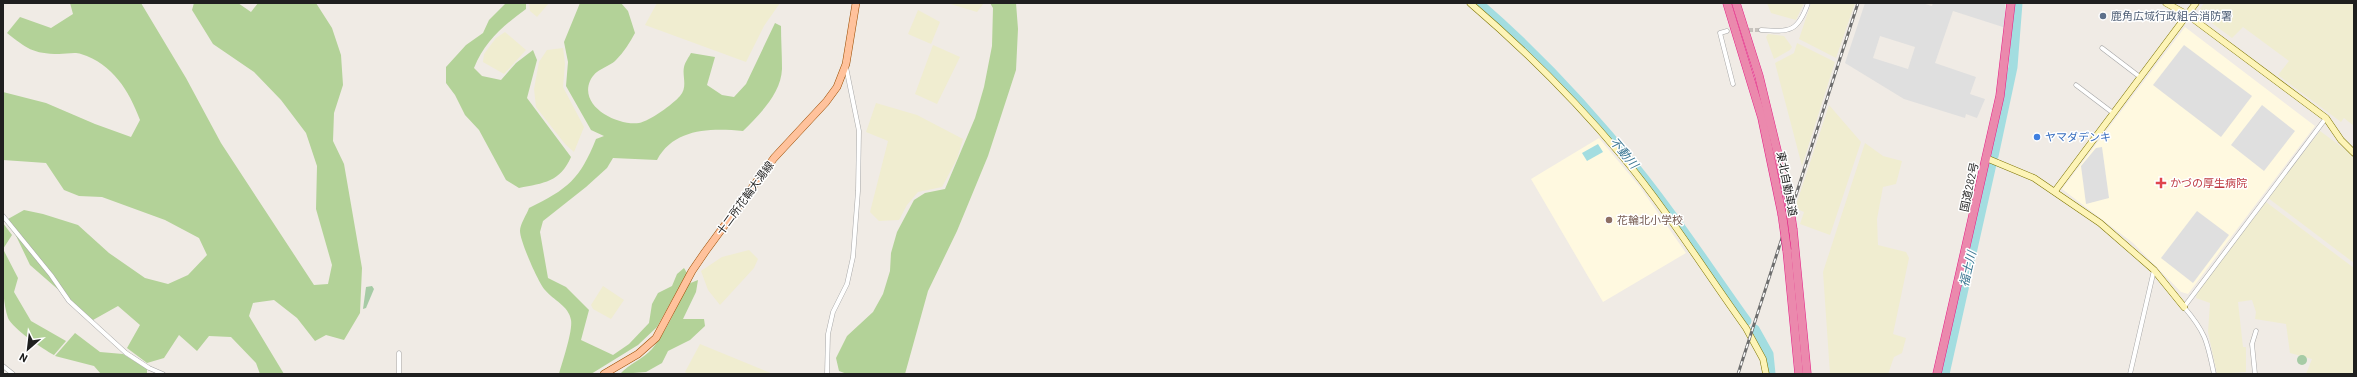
<svg xmlns="http://www.w3.org/2000/svg" width="2357" height="377" viewBox="0 0 2357 377" font-family="Barlow,'Noto Sans JP',sans-serif">
<rect width="100%" height="100%" fill="#f0ebe5"/>
<g fill="#fff9e0">
<path d="M2185 27 2315 126 2188 294 2181 292 2133 243 2062 189Z"/>
<path d="M1599 138 1640 187 1686 253 1603 302 1531 179Z"/>
</g>
<g fill="#f0edd0">
<path d="M529 3H549L537 17 530 11Z"/>
<path d="M657 3H780L764 26 746 62 645 25Z"/>
<path d="M947 3H984L977 12Z"/>
<path d="M1767 3H1804L1796 20 1771 13Z"/>
<path d="M1811 3H1855L1836 58 1799 39Z"/>
<path d="M2204 3H2354V126L2344 118 2341 122 2278 75 2289 61 2243 27 2232 38 2201 15 2199 10Z"/>
<path d="M918 10 940 22 931 44 908 34Z"/>
<path d="M505 32 526 50 504 74 483 62 484 54 496 38Z"/>
<path d="M1768 34 1784 36 1792 47 1790 50 1774 59 1766 37Z"/>
<path d="M1797 43 1835 62 1802 166 1775 63 1794 53Z"/>
<path d="M933 45 960 57 937 104 915 94Z"/>
<path d="M563 48 565 64 563 87 584 127 574 152 565 144 536 107 534 89 539 62 547 50Z"/>
<path d="M876 103 917 115 963 139 957 159 942 187 918 192 907 205 899 220 879 221 870 212 888 141 866 132Z"/>
<path d="M1829 105 1861 142 1830 235 1800 224 1804 212 1795 208Z"/>
<path d="M2320 131 2354 156V263L2268 198Z"/>
<path d="M1865 143 1883 156 1902 161 1896 184 1883 187 1877 219 1878 245 1906 252 1909 258 1893 334 1906 338 1902 353 1894 357 1888 374H1830L1823 272Z"/>
<path d="M2266 202 2354 268V374H2306L2312 359 2290 353 2286 324 2255 319 2256 312 2252 300 2238 302 2243 347H2246V372L2217 374 2208 332 2210 303 2196 298 2197 292Z"/>
<path d="M749 250 758 259 754 268 720 305 708 290 701 271 722 257Z"/>
<path d="M603 286 624 300 611 319 593 309 591 305Z"/>
<path d="M700 344 773 374H689L685 372Z"/>
</g>
<g fill="#b3d298">
<path d="M70 3H141L186 78 221 143 314 285 328 284 332 265 316 209 317 166 306 133 281 100 254 72 213 44 192 10 194 3H238L251 12 258 3H316L332 28 341 55 343 85 334 113 333 141 344 164 362 268 360 313 344 340 326 335 315 341 297 318 274 300 253 303 249 316 284 374H260L256 363 231 337 209 336 197 351 179 335 164 358 147 363 127 348 140 325 118 306 93 320 30 265 8 219 24 210 43 214 78 225 109 253 145 278 168 284 188 275 207 255 199 238 165 220 102 197 79 196 64 190 46 163 3 160V92L46 103 95 124 131 137 140 120C129 91 113 64 81 54 75 52 66 54 59 54 33 54 26 48 7 33L20 17 51 28 73 14Z"/>
<path d="M506 3H526V9C503 26 485 41 474 68L482 76 501 80 516 63 533 50 537 60 527 98 571 157C560 182 544 183 519 188L506 180 479 130 465 115 455 95 446 83V67L466 45 483 33 489 20Z"/>
<path d="M580 3H621L628 11 635 33C630 42 624 52 616 60 608 68 596 68 590 81 579 107 618 126 639 123 650 121 673 104 680 96 688 87 682 76 684 67 685 62 689 57 691 53L715 57 707 85 722 95 734 97 746 84 775 23 781 26C781 40 782 55 782 69 781 94 759 115 743 131 711 128 674 128 657 160L613 158 607 168 586 187 543 221 540 232 548 278 566 287 589 310 581 340 613 355 629 344 649 323 652 304 658 293 672 286 677 274 684 268 687 273 657 327 638 345 591 374H559C562 363 573 331 571 320 569 306 553 300 545 290 538 282 520 241 520 231 520 224 527 214 529 208 568 189 580 179 596 139L604 136 591 130 566 86 568 62 564 42Z"/>
<path d="M990 3H1016L1018 29 1016 70 988 156 957 231 928 291 905 374H847L839 371 836 358 847 336 873 312 883 294 890 271 891 253 897 232 914 200 925 193 945 189 975 118 984 87 992 46 993 8Z"/>
<path d="M3 223 12 235 3 249 18 278 14 292 31 321 66 341 54 355C43 349 13 329 8 318 0 294 3 250 3 223Z"/>
<path d="M698 280 696 292 683 319H704L705 326 690 340 668 351 662 363 646 372 620 374C629 364 643 359 652 349 667 331 677 306 688 284Z"/>
<path d="M75 333 100 352 123 354 147 369V374H101L94 366 55 356Z"/>
</g>
<g fill="#a6cba5">
<path d="M372 286 374 289 366 308 363 309 366 287Z"/>
<circle cx="2302" cy="360" r="5"/>
</g>
<g fill="#dfdfdf" fill-rule="evenodd">
<path d="M1865 3H1922L1932 6 1933 3H2005L2006 28 1953 11 1935 63 1976 77 1970 94 1985 99 1977 118 1966 114 1965 118 1904 99 1845 63ZM1880 36 1915 47 1908 69 1873 58Z"/>
<path d="M2184 45 2252 96 2221 137 2153 85Z"/>
<path d="M2262 105 2295 131 2264 171 2231 145Z"/>
<path d="M2102 147 2109 198 2086 204 2081 166 2096 148Z"/>
<path d="M2197 211 2229 235 2193 283 2161 258Z"/>
</g>
<path fill="#a3dde0" d="M1598 144 1603 152 1587 161 1582 153Z"/>
<g fill="none" stroke-linecap="round" stroke-linejoin="round">
<g stroke="#a3dde0" stroke-width="9">
<path d="M1479 3C1538 54 1590 110 1638 170 1677 218 1711 271 1747 321"/>
<path d="M1994 156 2013 67 2018 3"/>
<path d="M1755 329 1769 354 1771 374"/>
<path d="M1945 374 1992 164"/>
</g>
<path stroke="#c6c2bd" stroke-width="4" stroke-dasharray="4 2" stroke-linecap="butt" d="M1743 30H1761"/>
<defs>
<g id="street">
<path d="M1761 30C1790 32 1798 32 1808 3"/>
<path d="M1727 31 1720 33 1733 84"/>
<path d="M2102 48 2140 77"/>
<path d="M2076 85 2113 113"/>
<path d="M3 216 51 275 69 301 126 353 149 368 163 374"/>
<path d="M399 353V374"/>
<path d="M3 366 13 374"/>
<path d="M827 374 828 334 833 312 847 284 853 257 858 191 859 131 846 67"/>
<path d="M2130 374 2154 270"/>
<path d="M2214 374C2207 341 2206 333 2184 307L2326 118"/>
<path d="M2255 374 2252 344 2256 331"/>
</g>
<g id="secondary">
<path d="M1470 3C1525 50 1575 100 1622 156 1667 210 1705 271 1746 328L1763 359 1766 374"/>
<path d="M2166 3 2188 15 2326 118 2341 140 2354 153"/>
<path d="M1986 158 2034 178 2100 223 2154 270 2184 307"/>
<path d="M2055 191 2196 3"/>
</g>
<path id="primary" d="M604 374 638 354 656 338 692 271 705 252 774 158 826 102 837 87 846 64 856 3"/>
<g id="highway">
<path d="M1727 3 1762 118 1782 214"/>
<path d="M1736 3 1759 76 1788 196"/>
<path d="M1793 230 1807 374"/>
<path d="M1787 250 1799 374"/>
<path d="M1937 374 2000 96 2011 3"/>
</g>
</defs>
<use href="#street" stroke="#a6a6a6" stroke-width="5"/>
<use href="#secondary" stroke="#7d7400" stroke-width="7"/>
<use href="#primary" stroke="#9b4c00" stroke-width="8"/>
<use href="#highway" stroke="#e41d85" stroke-width="9"/>
<use href="#street" stroke="#fff" stroke-width="4"/>
<use href="#secondary" stroke="#fdf4b7" stroke-width="6"/>
<use href="#primary" stroke="#ffc29c" stroke-width="7"/>
<use href="#highway" stroke="#eb89ad" stroke-width="8"/>
<defs>
<path id="rail" d="M1738 374 1858 3"/>
</defs>
<use href="#rail" stroke="#6d6d6d" stroke-width="3"/>
<use href="#rail" stroke="#fff" stroke-width="1.5" stroke-dasharray="4.5" stroke-linecap="butt"/>
<defs>
<g id="highway-bridge">
<path d="M1788 196 1793 230"/>
<path d="M1782 214 1787 250"/>
</g>
</defs>
<use href="#highway-bridge" stroke="#e41d85" stroke-width="9" stroke-linecap="butt"/>
<use href="#highway-bridge" stroke="#eb89ad" stroke-width="8"/>
</g>
<circle fill="#5c6f8a" stroke="#fff" stroke-width="1.5" cx="2103" cy="16" r="4"/>
<circle fill="#3f7fe0" stroke="#fff" stroke-width="1.5" cx="2037" cy="137" r="4"/>
<path fill="#e0444e" stroke="#fff" stroke-width="1.5" d="M2159 177h4v4h4v4h-4v4h-4v-4h-4v-4h4z"/>
<circle fill="#8d6e63" stroke="#fff" stroke-width="1.5" cx="1609" cy="220" r="4"/>
<g text-anchor="middle" stroke-width="3" stroke-linejoin="round" paint-order="stroke">
<g font-size="11" fill="#4e5e75" stroke="#fff" text-anchor="start">
<text x="2111" y="20">鹿角広域行政組合消防署</text>
</g>
<g font-size="11" fill="#366cbe" stroke="#fff" text-anchor="start">
<text x="2045" y="141">ヤマダデンキ</text>
</g>
<g font-size="11" fill="#be3a42" stroke="#fff" text-anchor="start">
<text x="2170" y="187">かづの厚生病院</text>
</g>
<g font-size="11" fill="#1f1f1f" stroke="#fff">
<text transform="translate(1787 184) rotate(79)" y="4">東北自動車道</text>
<text transform="translate(1969 187) rotate(-78)" y="4">国道282号</text>
<text transform="translate(745 198) rotate(-54)" y="4">十二所花輪大湯線</text>
</g>
<g font-size="11" fill="#785e54" stroke="#fff" text-anchor="start">
<text x="1617" y="224">花輪北小学校</text>
</g>
<g font-size="12" font-style="italic" fill="#3b7793" stroke="#fff">
<text transform="translate(1624 153) rotate(50)" y="4">不動川</text>
<text transform="translate(1968 269) rotate(-77)" y="4">福士川</text>
</g>
</g>
<rect width="2357" height="377" fill="none" stroke="#1f1f1f" stroke-width="8"/>
<g transform="translate(28 349) rotate(208)" stroke="#ffffff" stroke-width="3" paint-order="stroke">
<path d="M0-3L7 15L0 10L-7 15Z" fill="#1f1f1f"/>
<text y="-6" font-size="11" font-weight="bold" text-anchor="middle" fill="#1f1f1f">N</text>
</g>
</svg>
